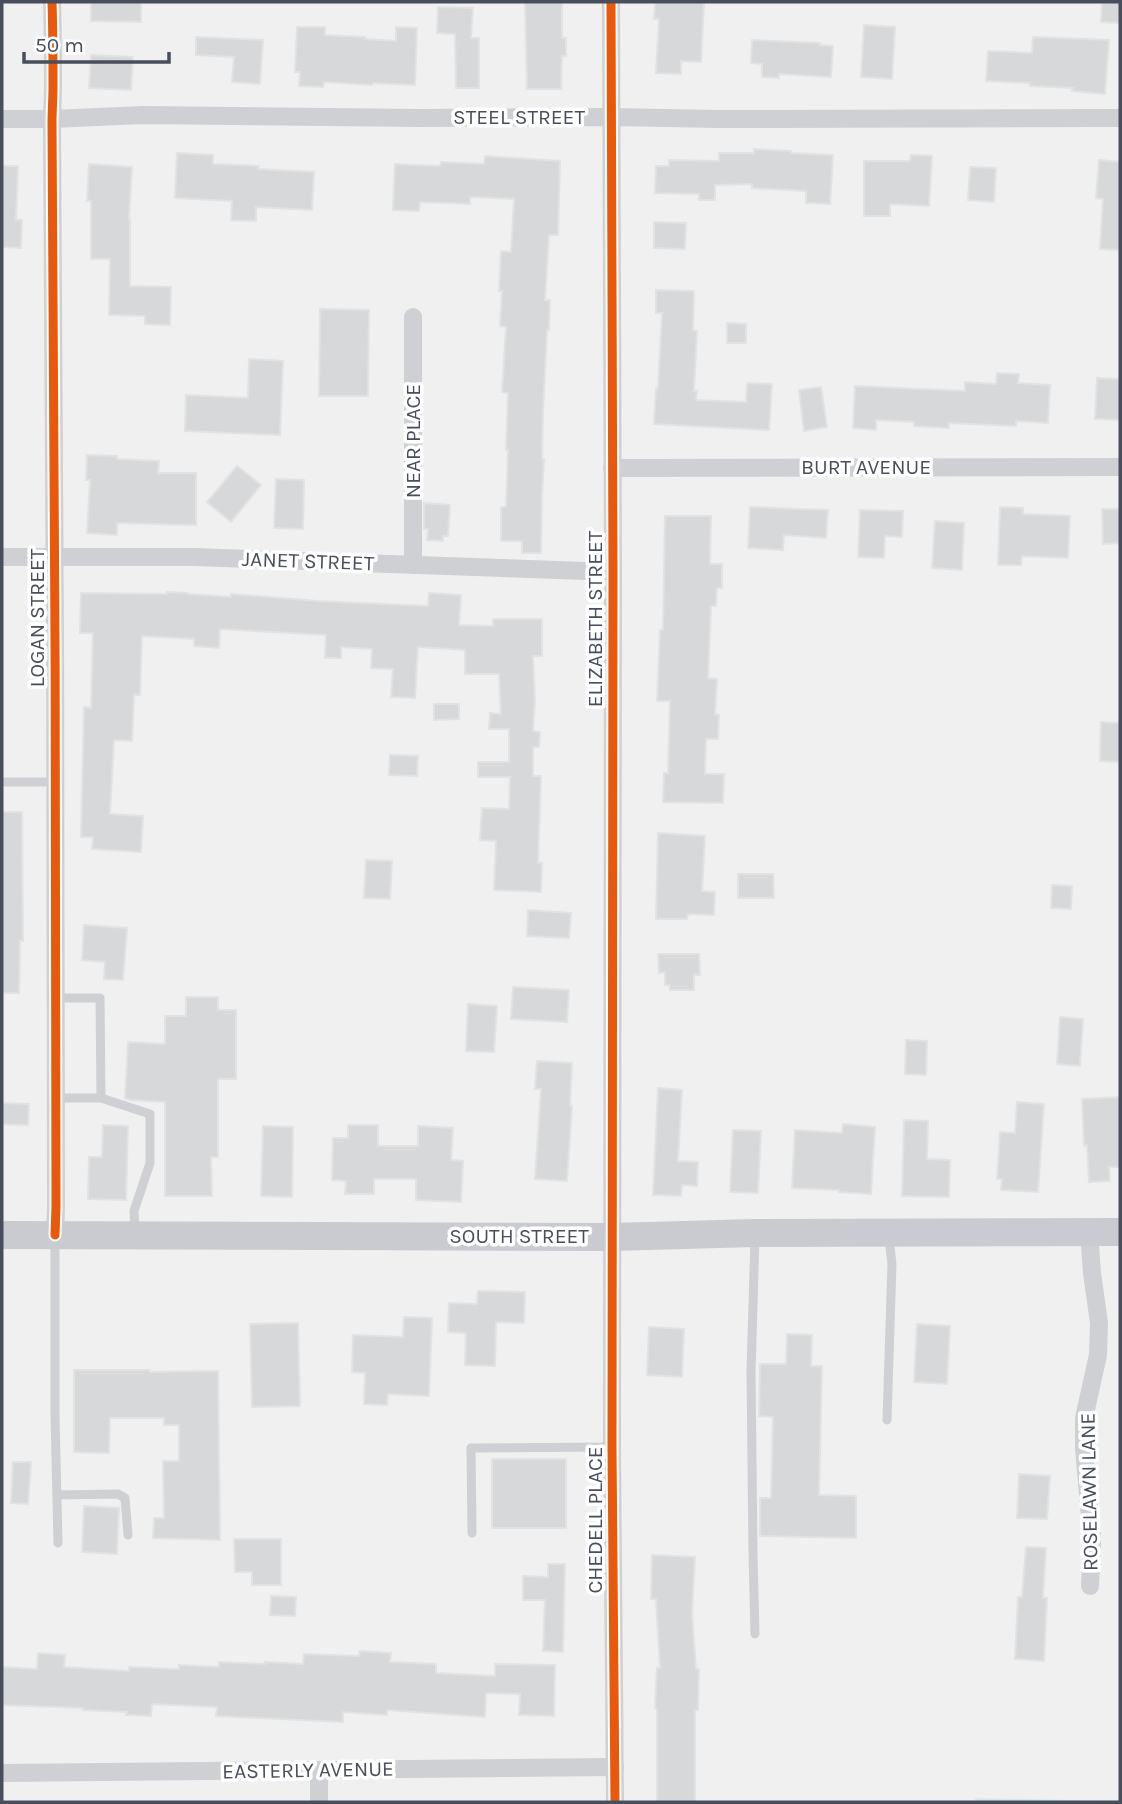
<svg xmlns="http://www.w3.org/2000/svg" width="1122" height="1804" viewBox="0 0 1122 1804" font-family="Karla,sans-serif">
<rect width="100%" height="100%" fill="#f0f0f0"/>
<path fill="#d6ede4" d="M975 1798 1120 1801V1802H975Z"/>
<g fill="#d7d8da" stroke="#e1e2e3" stroke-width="2">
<path d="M91 2H141V22L91 21Z"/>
<path d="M525 2H562V38H566V56H562L561 89H527Z"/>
<path d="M655 2H704L701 62 681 61V74L656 73 659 19H654Z"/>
<path d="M1102 2H1120V23L1101 22Z"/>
<path d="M438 7 473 8 471 38H479V88H456L455 34 437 33Z"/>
<path d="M864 25 895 27 892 79 861 77Z"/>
<path d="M297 27H325V35L365 37V39L396 41V27L417 28 415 85 373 83 372 85 324 82 323 87 299 86 300 72H295Z"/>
<path d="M196 37 263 40 260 84 232 82 234 57 196 55Z"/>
<path d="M1033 37 1109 40 1105 94 1072 91 1073 88 1030 86V83L986 81 988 51 1032 53Z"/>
<path d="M752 40 820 43V45L833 46 831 77 779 74V78L762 77V64L751 63Z"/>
<path d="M91 55 133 57 131 90 89 88Z"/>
<path d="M754 149 791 151V153L833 155 830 204 806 203V191L752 188V184L715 185V200H699V194L655 193 656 166H669V160L719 161V153H754Z"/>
<path d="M177 153 213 155V164L259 166 258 169 314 172 312 210 256 207V221L231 220 232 201 175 198Z"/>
<path d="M911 155 932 156 929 206 890 204V216H864V161H910Z"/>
<path d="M485 156 560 161 558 235H549L545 300H550L549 330H547L543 412 542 459H544L542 495 541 553H522V541H501V507H506L508 450H506L508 393 502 392 506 327 500 326 502 291H499L501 251 511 252 514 199 470 197V204L420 202 419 211 393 210 395 164 440 166 441 162 484 164Z"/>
<path d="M1099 160 1120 162V250L1100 249 1103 199 1096 198Z"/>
<path d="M89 164 132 167 129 219H130V286L171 287 170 325 145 324V316L109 315 110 259H91V201H87Z"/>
<path d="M2 166H18L16 220H22L21 248 2 247Z"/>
<path d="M970 167 996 168 994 202 968 200Z"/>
<path d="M654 222 686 223 685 249 654 248Z"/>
<path d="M656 290 694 291 693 330 697 331 694 391H697L696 400 746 402 747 383 772 384 769 430 654 424 656 388 658 389 662 313H656Z"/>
<path d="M320 309 369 310 368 396H319Z"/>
<path d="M727 323 746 324V343H727Z"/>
<path d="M249 359 283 361 280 435 185 431 186 395 248 398Z"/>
<path d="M997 373 1019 374 1018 383 1050 385 1048 423 1016 421V426L949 423V428L914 426V422L876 420V430L853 428 855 386 965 391V382L996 384Z"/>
<path d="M1097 378 1120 379V420L1095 419Z"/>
<path d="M821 387 827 427 804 431 799 390Z"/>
<path d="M87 455 117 456V459L159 461 158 473H196V525L117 523V535L87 533 90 480H86Z"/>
<path d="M237 466 261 485 231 522 207 502Z"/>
<path d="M276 479 304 480 303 529 274 528Z"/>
<path d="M424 503 450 505 448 536H443V541L427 540 428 529H424Z"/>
<path d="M750 507 828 510 826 538 784 535 783 550 748 548Z"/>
<path d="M1000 507 1023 508V514L1070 516 1068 558 1022 556 1021 565H998Z"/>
<path d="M1102 509H1120V543L1103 544Z"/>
<path d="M860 510 903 511 902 537 885 536 884 558 858 557Z"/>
<path d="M665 516H711L710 564H722V588H717L716 606H711L708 678 717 679 715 714 719 715 718 739H706L705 774H724L723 803 663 802 664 773H668L670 701H657L660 630H663Z"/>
<path d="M935 521 964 523 962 570 932 568Z"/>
<path d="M167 592 188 593V594L231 597V594L318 601 428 606 429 593 461 595 459 625 493 626V619H542V656H533L535 701 533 731 540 732 539 747H533V776H541L538 863H542L541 892 494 890 496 841 480 840 482 808 509 809 510 777H478V762H509V729H489L490 713 501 714 499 674H465V650L418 647 415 698 391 697 393 669 371 668 372 649 341 647V658H325L326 635 220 629 219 648 194 646V639L142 636 140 695H134L132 741 114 740 110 814 143 816 141 852 92 849 93 837H81L84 707 91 708 93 633H80L81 593 167 594Z"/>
<path d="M434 704H459V719L434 720Z"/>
<path d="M1101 722 1120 723V762L1100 761Z"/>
<path d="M390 755 418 756 417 776 389 775Z"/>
<path d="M2 812H22L23 941H20L19 993H2Z"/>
<path d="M658 833 705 836 702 891 715 892 714 915 688 914 687 919H656Z"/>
<path d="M366 860 392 861 390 899 364 898Z"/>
<path d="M738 874H773L774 898H738Z"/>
<path d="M1052 885 1072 886 1071 909 1051 908Z"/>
<path d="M528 910 571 913 569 938 527 936Z"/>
<path d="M84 925 127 928 123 980 104 979 105 962 82 960Z"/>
<path d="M658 954H699L700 975H694V990H670V985H665V972L659 973Z"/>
<path d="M513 987 569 990 567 1022 511 1019Z"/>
<path d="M186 997H218V1010H236V1079H218V1157H211L212 1196H165V1102L131 1100 125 1098 128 1042 165 1044V1016H186Z"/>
<path d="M468 1004 497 1006 494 1052 466 1051Z"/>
<path d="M1060 1017 1083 1019 1080 1066 1057 1064Z"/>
<path d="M906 1040 927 1041 926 1075 905 1074Z"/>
<path d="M537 1061 572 1063 570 1106H572L567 1181 535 1179 541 1089H535Z"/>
<path d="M658 1088 682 1090 678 1161 698 1162 697 1186 682 1185 681 1196 653 1195Z"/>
<path d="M1120 1097V1167H1109L1110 1181 1089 1182 1087 1145 1084 1146 1082 1099Z"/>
<path d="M1017 1102 1044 1104 1038 1192 1001 1190 1002 1179H997L1000 1132 1015 1133Z"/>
<path d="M2 1103 29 1104 28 1125 2 1124Z"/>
<path d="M904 1120 928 1121 927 1159 950 1160 949 1197 902 1196Z"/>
<path d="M843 1124 875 1127 871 1194 839 1192V1190L792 1188 795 1130 842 1133Z"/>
<path d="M103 1125 128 1126 126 1200 88 1199 89 1157H102Z"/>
<path d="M348 1125H378V1146H418V1126L453 1128 451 1160 463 1161 461 1202 416 1200V1179H374V1194H345L346 1181 332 1180 333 1138H348Z"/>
<path d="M263 1126 293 1127 292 1197 261 1196Z"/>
<path d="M733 1130 761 1131 758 1193 730 1192Z"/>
<path d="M478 1291 525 1292 524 1323 496 1322 495 1366 465 1365 466 1333 448 1332 449 1303 477 1304Z"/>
<path d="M404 1317 432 1318 429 1396 388 1394 387 1405 364 1404 365 1373 352 1372 353 1335 403 1337Z"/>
<path d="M298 1323 300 1406 252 1407 250 1324Z"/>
<path d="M917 1324 950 1326 947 1384 914 1382Z"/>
<path d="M649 1327 684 1329 682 1377 647 1375Z"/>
<path d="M787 1334 812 1335 811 1366H822L819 1495 856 1496V1538L760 1536V1498H771L773 1417 759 1416 760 1364H786Z"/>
<path d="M74 1370H150V1372L218 1371 220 1540 153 1538 154 1518H164L163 1461H179V1425H164V1418H110L109 1453 74 1452Z"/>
<rect x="492" y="1459" width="74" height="69"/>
<path d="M13 1462H31L28 1504 11 1503Z"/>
<path d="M1019 1474 1050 1476 1047 1519 1017 1518Z"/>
<path d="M84 1506 119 1508 117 1554 82 1552Z"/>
<path d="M234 1539H281V1585H252V1572H235Z"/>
<path d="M1026 1547 1046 1548 1043 1598H1047L1044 1661 1015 1659 1018 1597H1022Z"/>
<path d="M652 1555 695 1557 692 1613 696 1669H699L698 1710H695V1802H657V1709L655 1708 657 1668H660L656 1599H651Z"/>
<path d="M548 1564H565L563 1652 543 1651 545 1600H523V1576L548 1577Z"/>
<path d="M271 1596 296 1597 295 1616 270 1615Z"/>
<path d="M360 1651 391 1653 390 1662 436 1664V1673L495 1676V1664L555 1665 554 1716 519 1715 520 1694 486 1693 485 1717 387 1710V1715L343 1712V1722L216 1716 217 1707 152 1704 151 1716 126 1715 127 1712 83 1710V1708L2 1705V1667L37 1669 38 1653 65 1655 64 1667 129 1671V1667L179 1669V1665L219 1667V1662L265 1664V1662L303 1664 304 1654 359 1656Z"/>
</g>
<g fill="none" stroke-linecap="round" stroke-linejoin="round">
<g stroke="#ced0d3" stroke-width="9">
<path d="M2 782H55"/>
<path d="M56 998H100L101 1098H56"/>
<path d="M101 1098 150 1114V1163L134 1211 135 1233"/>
<path d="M755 1238 751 1371 753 1553 755 1634"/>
<path d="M55 1240V1415L58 1543"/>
<path d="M887 1420 892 1264 889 1238"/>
<path d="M57 1495 118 1494 125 1498 128 1535"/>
<path d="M472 1533 471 1448 612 1447"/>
</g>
<g stroke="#ced0d3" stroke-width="18">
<path d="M52 2C53 30 53 58 53 87 53 99 52 111 52 123 56 484 55 846 56 1207L55 1235"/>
<path d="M611 2 613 572 612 1447 615 1802"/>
<path d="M2 119H52L143 115 420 118 611 117 719 119 1120 118"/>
<path d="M612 468 1120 467"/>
<path d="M2 557H194L613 572"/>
<path d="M413 565V317"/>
<path d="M1089 1232 1092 1273 1099 1323 1098 1355 1084 1418V1449L1092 1540 1090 1586"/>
<path d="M319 1770V1802"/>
<path d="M2 1773 615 1767"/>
</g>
<path stroke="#cacbd0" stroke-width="28" d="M2 1235 612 1237 755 1233 1120 1232"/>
<defs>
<g id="cycleway">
<path d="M52 2C53 30 53 58 53 87 53 99 52 111 52 123 56 484 55 846 56 1207L55 1235"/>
<path d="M611 2 613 572 612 1447 615 1802"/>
</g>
</defs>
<use href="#cycleway" stroke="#fff" stroke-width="13"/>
<use href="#cycleway" stroke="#e8590c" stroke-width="9"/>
</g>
<g text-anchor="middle" stroke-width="7" stroke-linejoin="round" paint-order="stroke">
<g font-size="21" fill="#484e5b" stroke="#fff">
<text x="519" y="124">STEEL STREET</text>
<text transform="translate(413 441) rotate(-90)" y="7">NEAR PLACE</text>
<text x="866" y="474">BURT AVENUE</text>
<text transform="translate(308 561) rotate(2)" y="7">JANET STREET</text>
<text transform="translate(37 618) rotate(-90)" y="7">LOGAN STREET</text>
<text transform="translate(595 619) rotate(-90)" y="7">ELIZABETH STREET</text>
<text x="519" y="1243">SOUTH STREET</text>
<text transform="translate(1089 1492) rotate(-91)" y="7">ROSELAWN LANE</text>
<text transform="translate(595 1520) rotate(-90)" y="7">CHEDELL PLACE</text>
<text transform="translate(308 1770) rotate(-1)" y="7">EASTERLY AVENUE</text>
</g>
</g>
<rect width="1122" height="1804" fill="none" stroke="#484e5b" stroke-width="7"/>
<path d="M24 52v10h145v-10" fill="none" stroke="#484e5b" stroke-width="3.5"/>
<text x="35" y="52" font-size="21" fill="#484e5b" stroke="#ffffff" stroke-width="5" paint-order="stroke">50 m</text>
</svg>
